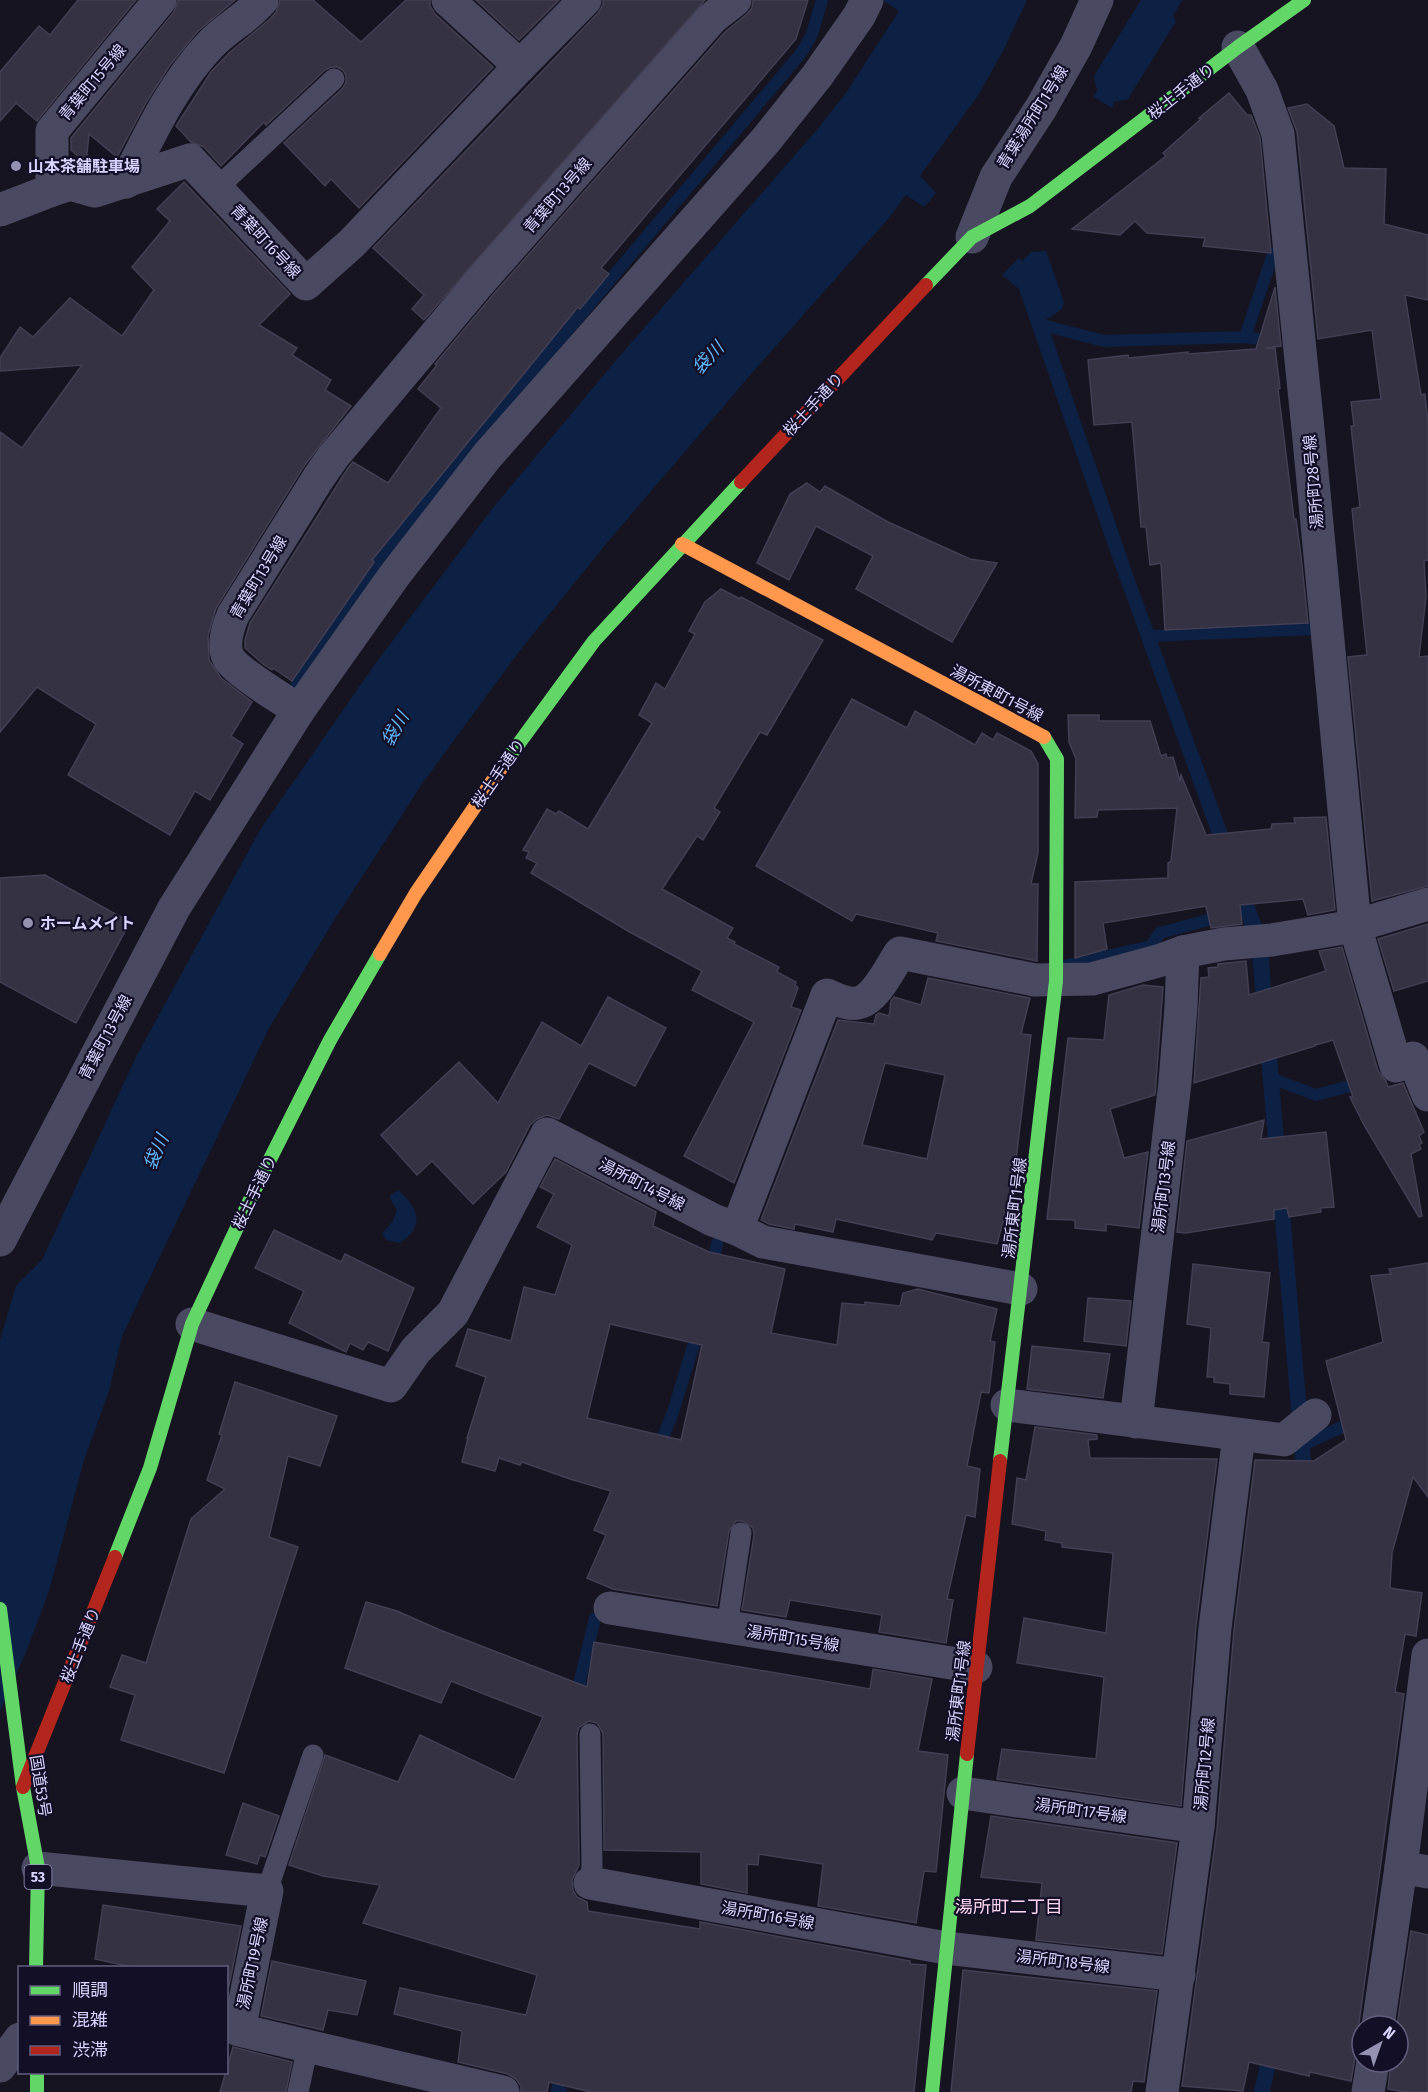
<svg xmlns="http://www.w3.org/2000/svg" width="1428" height="2092" viewBox="0 0 1428 2092" font-family="'Fira Sans Condensed','Noto Sans JP',sans-serif">
<rect width="100%" height="100%" fill="#161421"/>
<g fill="#0d2144">
<path d="M884 0H1027L1004 49 979 94 920 176 936 193 924 207 906 195 888 219 752 373 611 538 521 649 424 781 336 917 269 1028 122 1336 109 1391 84 1460 49 1591 26 1652 0 1711V1340L16 1286 42 1260 136 1057 260 830 375 664 492 509 618 358 815 132 846 93 899 11 884 1Z"/>
<path d="M1141 0H1182L1173 16 1176 21 1128 99 1114 102 1112 108 1094 97 1097 91 1094 76Z"/>
<path d="M1046 251 1064 302 1062 309 1046 320 1136 583 1262 926 1268 950 1312 1472 1299 1960 1270 2092H1254L1277 1987 1307 1594 1252 953 1244 923 1113 560 1019 289 1002 275 1019 258 1022 261 1031 252Z"/>
<path d="M398 1190C418 1207 426 1226 400 1243L386 1240 382 1234 393 1221 397 1210 391 1200 390 1196Z"/>
</g>
<g fill="none" stroke-linecap="round" stroke-linejoin="round">
<g stroke="#0d2144" stroke-width="12">
<path d="M1046 326 1104 341 1245 337 1273 341"/>
<path d="M1245 337 1273 254"/>
<path d="M1153 636 1315 629"/>
<path d="M297 684 327 634 382 558 471 445 802 52 812 34 822 0"/>
<path d="M1064 966 1151 946 1160 933 1223 916"/>
<path d="M1276 1080 1316 1095 1364 1082"/>
<path d="M712 1269 717 1244"/>
<path d="M1307 1443 1357 1420"/>
<path d="M658 1450 673 1412 699 1327"/>
<path d="M582 1701 580 1680 595 1618"/>
<path d="M561 2092 557 2091 562 2069"/>
</g>
</g>
<g fill="#343243" stroke="#433f54" stroke-width="1.5" fill-rule="evenodd">
<path d="M78 0H136L37 121 16 103 0 121V72L39 26 50 35Z"/>
<path d="M178 0H235L197 32 170 65 147 101 117 157 89 134 86 163 71 150V138L174 12Z"/>
<path d="M280 0H313L361 42 406 0H430V6L435 14 493 67 359 208 331 179 325 186 284 143 343 88 346 82V76L343 70 337 67H331L325 70 266 125 264 122 221 166 204 147 191 142 176 126 211 72 229 53 270 19 276 12Z"/>
<path d="M476 0H559L519 40Z"/>
<path d="M603 0H705L424 320 412 309 424 295 373 248 598 13 603 5Z"/>
<path d="M753 0H808L796 39 601 268 609 274 580 309 578 307 372 560 374 562 292 681 273 668 272 670 263 664 245 648V640L250 623 348 468 353 462 388 483 441 408 418 389 437 365 435 364 492 296 725 32 747 14 752 8Z"/>
<path d="M1229 93 1247 115H1251L1260 138 1271 253 1203 246 1205 238 1147 233 1135 221 1120 235 1072 229 1166 156 1163 153 1201 119 1199 118Z"/>
<path d="M1307 104 1334 126 1344 168 1386 169 1384 224 1428 235V300L1405 295 1421 395 1425 394 1428 424V560L1424 561 1426 597 1419 657 1428 656V886L1372 901 1348 657 1367 655 1352 509 1360 507 1351 426H1354L1351 402 1381 399 1372 330 1318 339 1297 132 1288 108Z"/>
<path d="M184 182 290 294 259 325 297 348 292 355 331 380 325 390 351 406 304 466 216 608 208 636 209 660 221 678 252 702 231 736 243 744 210 800 195 791 170 835 68 775 96 724 37 687 0 732V432L22 448 82 365 0 371V358L20 327 33 337 70 298 122 336 154 290 132 267 170 221 157 209Z"/>
<path d="M1275 287 1281 346 1266 348H1275L1280 388 1278 389 1294 519H1296L1301 556 1308 623 1165 630 1161 563 1150 565 1146 527H1141L1132 422 1094 425 1088 360 1128 355 1129 358 1188 352V354L1256 349Z"/>
<path d="M807 483 820 492 825 486 888 522 970 559 997 563 952 642 856 589 873 556 816 526 789 580 757 563 790 494Z"/>
<path d="M721 589 740 599 741 597 823 640 767 735 760 732 714 808 720 812 703 840 697 836 662 889 733 928 727 938 735 942 734 944 779 967 777 972 796 982 795 985 798 988 791 1007 801 1010 734 1183 684 1156 754 1022 692 990 702 971 628 931 531 873 537 863 526 858 529 852 523 850 547 809 556 814 559 811 588 829 652 723 639 715 656 683 665 689 695 634 689 631 705 602Z"/>
<path d="M852 699 907 728 915 711 975 745 982 733 993 740 997 733 1031 751 1038 764V853L1031 884H1038L1037 961 936 941 938 933 856 914 852 921 756 866Z"/>
<path d="M1068 715H1099V721H1150L1161 756 1166 754 1167 758 1173 757 1180 781 1181 775 1206 835 1271 829 1272 824 1295 823 1294 818 1326 817 1335 910 1308 915 1303 899 1240 905 1242 924 1211 928 1206 906 1103 923 1107 949 1075 958V882L1168 878V863L1171 861 1177 808 1098 810 1097 817 1075 818 1076 759 1069 742Z"/>
<path d="M45 875 130 922 76 1023 0 982V878Z"/>
<path d="M1428 924V981L1394 991 1378 939Z"/>
<path d="M1342 947 1378 1071 1386 1081 1388 1087 1403 1083 1424 1132 1419 1136 1422 1143 1419 1145 1421 1149 1411 1154 1422 1216 1419 1217 1364 1125 1350 1097H1353L1333 1040 1316 1045 1315 1044V1046L1194 1083 1201 978 1209 977 1208 968 1218 967V964L1246 961 1249 995 1326 971 1319 951Z"/>
<path d="M928 978 1030 998 1021 1034 1031 1035 1009 1218H1004L997 1244 936 1233 932 1240 836 1219 833 1232 795 1224 794 1229 769 1224 761 1220 838 1020 874 1024 876 1015 879 1013 889 1016 891 1001 894 997 921 1005ZM885 1063 945 1075 927 1159 862 1145Z"/>
<path d="M1143 985 1163 987 1155 1095 1110 1109 1124 1158 1148 1152 1139 1228 1106 1224V1231L1075 1228V1220L1047 1219 1068 1038 1104 1040 1109 995Z"/>
<path d="M608 997 666 1028 635 1086 589 1063 559 1119 547 1115 537 1119 530 1125 506 1172 473 1204 432 1161 417 1175 381 1135 459 1062 498 1103 542 1022 581 1046Z"/>
<path d="M1264 1120 1261 1139 1326 1132 1334 1207 1320 1208 1321 1212 1289 1217 1287 1208 1274 1210V1219L1186 1233 1177 1232 1187 1141Z"/>
<path d="M555 1159 656 1212 653 1226 709 1252 785 1269 771 1333 837 1345 842 1303 865 1305V1302L900 1306 903 1293 918 1289 997 1309 990 1341 995 1342 989 1393 981 1392 967 1466 980 1469 975 1517 966 1515 947 1599 953 1600 946 1643 879 1632 882 1615 790 1600 786 1617 742 1610 754 1535 753 1528 743 1521H736L729 1531 717 1606 613 1589 587 1578 606 1535 594 1530 611 1491 570 1479 522 1462 520 1465 499 1458 495 1471 462 1462 468 1438H467L486 1377 456 1366 468 1329 511 1341 524 1287 555 1295 572 1245 537 1227 554 1194 540 1187ZM610 1324 702 1345 681 1440 587 1418Z"/>
<path d="M274 1230 341 1262 345 1254 414 1288 388 1351 368 1342 363 1350 350 1343 346 1352 289 1323 304 1291 255 1268Z"/>
<path d="M1428 1263V1497L1413 1477 1392 1553 1390 1588 1422 1593 1416 1636 1405 1634 1395 1692 1404 1694 1359 2023 1362 2048 1355 2058 1351 2081 1310 2072 1309 2076 1249 2062 1243 2091 1182 2086 1217 1829 1234 1630 1255 1460 1314 1461 1346 1440 1326 1361 1383 1342 1371 1276 1391 1274 1389 1269Z"/>
<path d="M1193 1264 1270 1273 1262 1342 1269 1343 1264 1397 1230 1394V1384L1214 1382V1377H1207L1211 1328 1187 1324Z"/>
<path d="M1088 1298 1131 1301 1126 1346 1084 1341Z"/>
<path d="M1032 1346 1110 1354 1103 1398 1027 1389Z"/>
<path d="M235 1382 337 1416 320 1466 288 1456 269 1537 298 1547 224 1773 121 1740 135 1695 110 1687 122 1655 146 1663 191 1519 225 1489 207 1480 222 1435 219 1434Z"/>
<path d="M1035 1427 1097 1435V1439L1088 1440 1090 1458 1217 1459 1196 1626 1181 1806 997 1779 1002 1749 1096 1759 1104 1677 1017 1663 1024 1618 1106 1633 1112 1566 1113 1553 1062 1547V1543L1045 1540 1046 1531 1012 1524 1017 1478 1026 1480Z"/>
<path d="M366 1602 397 1611 440 1630 587 1687 594 1642 870 1689 873 1669 932 1679 918 1751 948 1755 936 1872 924 1871 916 1923 818 1906 823 1864 759 1854 758 1865 747 1864V1893L701 1884V1852L604 1850 603 1733 597 1723 589 1721 579 1727 577 1734 579 1865 572 1880 573 1890 577 1897 587 1902 588 1911 700 1929V1922L910 1961V1964L926 1965 914 2092H591L549 2082 547 2092H521V2086L516 2079 508 2074 458 2062 462 2031 394 2014 400 1988 526 2015 537 1975 363 1923 380 1885 323 1876 289 1865 325 1755 398 1782 420 1735 514 1780 543 1717 451 1681 441 1703 345 1668Z"/>
<path d="M243 1803 279 1816 265 1857 260 1855 257 1864 226 1855Z"/>
<path d="M991 1816 1177 1843 1162 1954 1036 1940 1042 1883 981 1877Z"/>
<path d="M103 1905 241 1926 229 1986H226V1968H136L95 1959Z"/>
<path d="M1411 1931 1428 1935V2092H1404L1388 2089 1391 2062H1398L1397 2026Z"/>
<path d="M272 1961 366 1981 357 2015 328 2010 323 2030 261 2016Z"/>
<path d="M963 1970 1157 1991 1144 2082 1133 2081 1131 2092H951Z"/>
<path d="M233 2047 292 2062 286 2092H220Z"/>
</g>
<g fill="none" stroke-linecap="round" stroke-linejoin="round">
<g stroke="#4a4962" stroke-width="21">
<path d="M217 188 334 79"/>
<path d="M727 1627 741 1533"/>
<path d="M590 1883 592 1866 590 1734"/>
<path d="M267 1891 313 1755"/>
<path d="M298 2092 308 2046"/>
</g>
<g stroke="#4a4962" stroke-width="33">
<path d="M448 0 520 66 585 0"/>
<path d="M1238 47 1262 90 1278 134 1308 429 1355 926 1396 1066 1413 1058 1428 1095"/>
<path d="M126 182C150 134 173 84 210 45 226 28 247 18 262 0"/>
<path d="M52 190 70 184 95 191 190 160 306 284 352 243 520 66"/>
<path d="M0 210 52 190V131L160 0"/>
<path d="M972 237 996 177 1041 108 1076 46 1097 0"/>
<path d="M299 710 394 576 487 456 766 140 817 76 859 16 867 0"/>
<path d="M737 1229 763 1242 1021 1289"/>
<path d="M0 1240 174 908 299 710C282 699 240 674 230 660 221 648 228 627 233 615L319 477 333 457 478 284 712 18 735 0"/>
<path d="M192 1324 391 1386 416 1350 453 1313 547 1134 713 1220 737 1229 827 995C836 999 847 1005 858 1003 876 999 890 968 900 953L1035 980 1092 979 1158 961 1183 952 1224 944 1272 940 1355 926 1428 904"/>
<path d="M1007 1405 1284 1440 1315 1415"/>
<path d="M1136 1422 1175 1082 1181 1007 1183 952"/>
<path d="M610 1608 976 1667"/>
<path d="M1428 1655 1401 1867 1428 1872"/>
<path d="M963 1793 1198 1827"/>
<path d="M38 1868 267 1891 239 2030 503 2092"/>
<path d="M590 1883 946 1948 1179 1975"/>
<path d="M1378 2026 1401 1867"/>
<path d="M0 2066 20 2039"/>
<path d="M1162 2092 1198 1827 1215 1628 1239 1435"/>
<path d="M1368 2092 1373 2062"/>
</g>
<g stroke="#63d668" stroke-width="14">
<path d="M926 285 972 237 1030 206 1238 47 1304 0"/>
<path d="M506 761 594 641 741 482"/>
<path d="M1000 1461 1056 981 1057 759 1044 737"/>
<path d="M115 1557 150 1468 192 1324 255 1189 330 1040 380 954"/>
<path d="M0 1609 23 1787 38 1868 36 1968"/>
<path d="M37 2072V2092"/>
<path d="M932 2092 967 1754"/>
</g>
<g stroke="#ff974d" stroke-width="14">
<path d="M682 544 1044 737"/>
<path d="M380 954 416 893 506 761"/>
</g>
<g stroke="#b3261e" stroke-width="14">
<path d="M741 482 926 285"/>
<path d="M967 1754 1000 1461"/>
<path d="M23 1787 115 1557"/>
</g>
</g>
<g fill="#9591b1" stroke="#130f26" stroke-width="2">
<circle cx="16" cy="166" r="6"/>
<circle cx="28" cy="923" r="6"/>
</g>
<g text-anchor="middle" stroke-width="4.5" stroke-linejoin="round" paint-order="stroke">
<rect fill="#130f26" stroke="#9e99be" stroke-width="1.5" x="24.5" y="1865" width="27" height="24" rx="4.5"/>
<g font-size="15" font-weight="bold" fill="#d9d4ff">
<text x="38" y="1882">53</text>
</g>
<g font-size="16" fill="#d9d4ff" stroke="#130f26">
<text transform="translate(92 82) rotate(-50)" y="6">青葉町15号線</text>
<text transform="translate(1181 91) rotate(-38)" y="6">桜土手通り</text>
<text transform="translate(1032 117) rotate(-58)" y="6">青葉湯所町1号線</text>
<text transform="translate(557 195) rotate(-49)" y="6">青葉町13号線</text>
<text transform="translate(266 241) rotate(47)" y="6">青葉町16号線</text>
<text transform="translate(813 404) rotate(-47)" y="6">桜土手通り</text>
<text transform="translate(1313 482) rotate(-95)" y="6">湯所町28号線</text>
<text transform="translate(258 577) rotate(-59)" y="6">青葉町13号線</text>
<text transform="translate(997 693) rotate(28)" y="6">湯所東町1号線</text>
<text transform="translate(498 773) rotate(-55)" y="6">桜土手通り</text>
<text transform="translate(105 1037) rotate(-62)" y="6">青葉町13号線</text>
<text transform="translate(642 1184) rotate(27)" y="6">湯所町14号線</text>
<text transform="translate(1163 1187) rotate(-83)" y="6">湯所町13号線</text>
<text transform="translate(254 1192) rotate(-64)" y="6">桜土手通り</text>
<text transform="translate(1014 1208) rotate(-83)" y="6">湯所東町1号線</text>
<text transform="translate(793 1638) rotate(9)" y="6">湯所町15号線</text>
<text transform="translate(80 1645) rotate(-68)" y="6">桜土手通り</text>
<text transform="translate(958 1691) rotate(-83)" y="6">湯所東町1号線</text>
<text transform="translate(1204 1764) rotate(-85)" y="6">湯所町12号線</text>
<text transform="translate(41 1786) rotate(81)" y="6">国道53号</text>
<text transform="translate(1081 1810) rotate(8)" y="6">湯所町17号線</text>
<text transform="translate(768 1915) rotate(10)" y="6">湯所町16号線</text>
<text transform="translate(1063 1961) rotate(7)" y="6">湯所町18号線</text>
<text transform="translate(252 1963) rotate(-78)" y="6">湯所町19号線</text>
</g>
<g font-size="16" font-weight="bold" fill="#d9d4ff" stroke="#130f26" text-anchor="start">
<text x="28" y="172">山本茶舗駐車場</text>
<text x="40" y="929">ホームメイト</text>
</g>
<g font-size="18" font-style="italic" fill="#62b6ff" stroke="#130f26">
<text transform="translate(708 358) rotate(-47)" y="6">袋川</text>
<text transform="translate(395 729) rotate(-60)" y="6">袋川</text>
<text transform="translate(156 1152) rotate(-66)" y="6">袋川</text>
</g>
<g font-size="18" fill="#ffd6f0" stroke="#130f26">
<text x="1009" y="1913">湯所町二丁目</text>
</g>
</g>
<rect x="18" y="1966" width="210" height="108" fill="#130f26" stroke="#625e7d" stroke-width="1.5"/>
<rect x="30" y="1986" width="30" height="9" fill="#63d668" stroke="#625e7d" stroke-width="1.5"/>
<text x="72" y="1996" font-size="18" fill="#d9d4ff">順調</text>
<rect x="30" y="2016" width="30" height="9" fill="#ff974d" stroke="#625e7d" stroke-width="1.5"/>
<text x="72" y="2026" font-size="18" fill="#d9d4ff">混雑</text>
<rect x="30" y="2046" width="30" height="9" fill="#b3261e" stroke="#625e7d" stroke-width="1.5"/>
<text x="72" y="2056" font-size="18" fill="#d9d4ff">渋滞</text>
<g transform="translate(1380 2044) rotate(40)"><circle r="28" fill="#130f26" stroke="#625e7d" stroke-width="1.5"/>
<path d="M0-4.5L10 22L0 15L-10 22Z" fill="#9591b1"/>
<text y="-9" font-size="16" font-weight="bold" text-anchor="middle" fill="#d9d4ff">N</text>
</g>
</svg>
